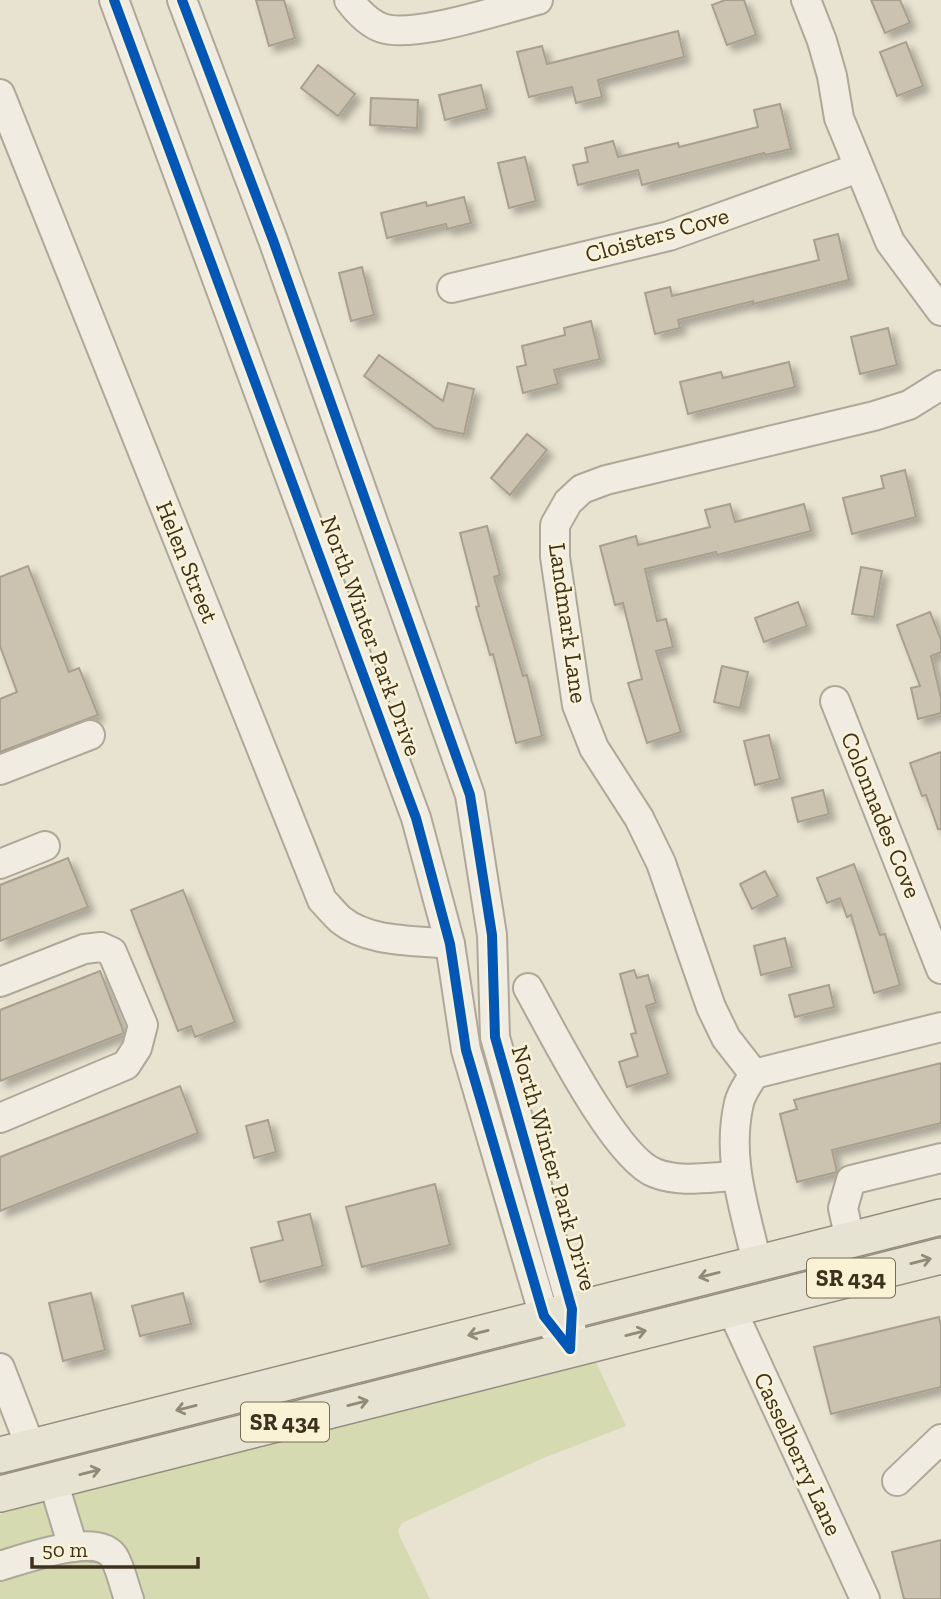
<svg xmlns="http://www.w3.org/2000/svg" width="941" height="1599" viewBox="0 0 941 1599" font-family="'Zilla Slab',serif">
<defs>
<filter id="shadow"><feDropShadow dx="6" dy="6" stdDeviation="3.5" flood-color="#0004"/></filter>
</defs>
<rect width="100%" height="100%" fill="#e8e3d0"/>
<path fill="#d5dab1" d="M595 1360 626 1426 541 1459 402 1523 398 1530 400 1537 430 1599H0V1514Z"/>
<g fill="#ccc2b0" stroke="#a99f8e" stroke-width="2" filter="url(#shadow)">
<path d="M256 0H284L295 38 269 46Z"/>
<path d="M725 0H744L756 35 727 45 712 5Z"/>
<path d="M871 0H900L910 23 885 33Z"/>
<path d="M678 31 684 57 598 80 602 97 576 103 572 87 529 97 517 52 542 46 547 64Z"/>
<path d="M906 42 923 86 897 96 880 52Z"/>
<path d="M318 65 355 94 338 116 301 88Z"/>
<path d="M481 85 487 109 445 120 439 95Z"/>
<path d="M371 98 418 100 417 128 370 125Z"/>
<path d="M780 104 791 149 765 155 764 153 642 185 638 170 578 185 573 165 588 162 585 148 613 141 618 157 678 143 679 147 758 127 754 110Z"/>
<path d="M525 157 536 201 509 208 498 163Z"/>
<path d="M464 197 471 223 447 229 446 224 387 238 381 213 426 202 427 206Z"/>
<path d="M838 234 849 280 753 304V301L678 320 680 328 655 334 645 293 670 287 672 296 819 260 814 240Z"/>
<path d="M362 267 374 315 351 321 339 273Z"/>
<path d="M591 321 600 359 554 370 558 384 523 393 517 367 526 365 522 346 565 335 564 328Z"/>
<path d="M888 328 897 365 860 374 851 337Z"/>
<path d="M379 355 443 401 448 383 474 389 464 434 435 428 364 376Z"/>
<path d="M789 362 795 387 688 414 680 382 721 372 723 378Z"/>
<path d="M527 434 547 450 510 495 491 478Z"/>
<path d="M905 470 916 517 852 534 843 498 884 488 881 476Z"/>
<path d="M730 504 735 522 804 504 811 531 717 555 716 552 645 569 657 621 666 619 673 647 656 651 681 732 647 743 628 683 642 679 623 603 615 605 600 546 636 536 638 545 710 527 705 510Z"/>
<path d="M487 526 500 575 494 577 523 676 527 675 542 736 516 743 493 654 490 655 476 607 479 606 460 533Z"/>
<path d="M28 566 69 672 79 668 98 715 0 752V699L17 692 0 646V577Z"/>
<path d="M861 567 882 571 874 617 852 614Z"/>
<path d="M798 602 807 626 764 642 755 618Z"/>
<path d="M930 612 941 640V652L931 656 941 698V713L918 719 911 688 920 686 897 625Z"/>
<path d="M722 666 748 672 740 708 714 702Z"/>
<path d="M769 735 780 779 755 785 744 741Z"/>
<path d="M941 752V829H938L926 795 922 796 910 763Z"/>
<path d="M823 790 829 814 798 822 792 798Z"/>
<path d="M68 858 88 907 0 941V885Z"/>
<path d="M854 864 880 935 885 934 900 985 874 993 851 915 847 917 840 898 827 903 817 878Z"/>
<path d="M765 871 778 896 752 909 740 884Z"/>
<path d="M183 890 235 1022 195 1037 191 1026 178 1031 131 910Z"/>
<path d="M785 938 792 967 761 975 754 946Z"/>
<path d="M634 970 637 978 648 975 656 1003 646 1006 668 1074 627 1087 619 1062 638 1056 631 1034 636 1033 620 974Z"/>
<path d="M100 971 124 1033 0 1081V1010Z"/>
<path d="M829 985 834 1007 795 1017 789 995Z"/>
<path d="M941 1063V1123L832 1150 837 1172 797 1182 780 1114 797 1109 794 1100Z"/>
<path d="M180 1086 198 1133 0 1211V1157Z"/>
<path d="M268 1120 276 1152 254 1158 246 1126Z"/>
<path d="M435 1184 450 1245 362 1267 346 1207Z"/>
<path d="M310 1214 323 1266 260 1282 251 1248 283 1240 278 1222Z"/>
<path d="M91 1293 105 1350 63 1361 49 1303Z"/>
<path d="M183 1293 191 1324 140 1336 132 1306Z"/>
<path d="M939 1317 941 1327V1387L831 1414 814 1347Z"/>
<path d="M941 1540V1599H904L892 1552Z"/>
</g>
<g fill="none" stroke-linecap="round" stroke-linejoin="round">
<defs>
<g id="minor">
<path d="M114 0 416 818 450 944 466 1050 544 1316 570 1349"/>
<path d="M182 0 273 240 470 795 492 935 495 1037 572 1309 571 1329"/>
<path d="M349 0C358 12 368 23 382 28 414 39 502 9 538 0"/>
<path d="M806 0 822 41 832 76 839 118 890 242 941 311"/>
<path d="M0 94 322 900C328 906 334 914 341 920 369 943 416 940 450 944"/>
<path d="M452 288 669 236 858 168"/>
<path d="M835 701 941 969"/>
<path d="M0 770 90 735"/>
<path d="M0 864 45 846"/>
<path d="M0 982 84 949 101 947 112 952 143 1025 137 1048 126 1065 0 1118"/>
<path d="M528 988C551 1029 615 1158 655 1173 680 1183 710 1177 736 1176"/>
<path d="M754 1074 726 1038 711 1007 661 863 639 818 594 748 577 705 555 557V525L568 502 582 489 606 480 874 416 909 405 941 385"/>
<path d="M754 1074C749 1083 741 1093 739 1103 726 1159 745 1209 757 1263"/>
<path d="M754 1074 941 1027"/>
<path d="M850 1240 843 1208 851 1180 941 1158"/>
<path d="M731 1308 865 1599"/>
<path d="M0 1368 31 1448"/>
<path d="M53 1481 73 1547"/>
<path d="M897 1481 941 1439"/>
<path d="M0 1566C24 1559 98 1531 114 1557 121 1569 124 1586 129 1599"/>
</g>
<g id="major">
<path d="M0 1455 941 1217"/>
<path d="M0 1494 941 1256"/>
</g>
</defs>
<use href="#minor" stroke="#ada898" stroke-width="32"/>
<use href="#major" stroke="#938d7f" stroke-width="38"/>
<use href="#minor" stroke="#f0ece1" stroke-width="28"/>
<use href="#major" stroke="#e7e3d3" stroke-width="35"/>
<defs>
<g id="cycleway">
<path d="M114 0 416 818 450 944 466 1050 544 1316 570 1349"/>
<path d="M182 0 273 240 470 795 492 935 495 1037 572 1309 570 1349"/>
</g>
</defs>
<use href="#cycleway" stroke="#f9f2d5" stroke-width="15"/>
<use href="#cycleway" stroke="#0057b8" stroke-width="10"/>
</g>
<defs><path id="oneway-shaft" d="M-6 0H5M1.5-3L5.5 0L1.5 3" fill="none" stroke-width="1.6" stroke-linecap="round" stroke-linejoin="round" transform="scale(1.75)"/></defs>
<g stroke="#928a78">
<use href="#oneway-shaft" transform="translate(921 1261) rotate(-14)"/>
<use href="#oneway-shaft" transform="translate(709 1275) rotate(166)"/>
<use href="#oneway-shaft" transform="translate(478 1333) rotate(166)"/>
<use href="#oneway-shaft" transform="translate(636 1333) rotate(-14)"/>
<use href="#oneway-shaft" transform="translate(358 1403) rotate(-14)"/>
<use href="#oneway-shaft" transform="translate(186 1408) rotate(166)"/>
<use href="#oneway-shaft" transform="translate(90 1472) rotate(-14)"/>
</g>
<g text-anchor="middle" stroke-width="5" stroke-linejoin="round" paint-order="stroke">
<g fill="#f9f2d5" stroke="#766b55" stroke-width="2">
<rect x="807" y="1258.5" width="88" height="39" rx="5"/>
<rect x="241" y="1402.5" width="88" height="39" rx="5"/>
</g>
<g font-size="23" font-weight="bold" fill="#3e311e">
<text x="851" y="1286">SR 434</text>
<text x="285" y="1430">SR 434</text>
</g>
<g font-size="24" fill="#3e311e" stroke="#f9f2d5">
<text transform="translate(657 235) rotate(-16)" y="8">Cloisters Cove</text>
<text transform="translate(187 562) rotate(68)" y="8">Helen Street</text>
<text transform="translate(568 623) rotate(82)" y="8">Landmark Lane</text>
<text transform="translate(371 636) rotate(70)" y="8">North Winter Park Drive</text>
<text transform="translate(881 815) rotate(68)" y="8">Colonnades Cove</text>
<text transform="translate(554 1168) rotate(74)" y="8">North Winter Park Drive</text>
<text transform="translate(798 1454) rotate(65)" y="8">Casselberry Lane</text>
</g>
</g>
<path d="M32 1557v10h166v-10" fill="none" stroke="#3e311e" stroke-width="3.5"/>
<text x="42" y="1557" font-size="21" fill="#3e311e" stroke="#f9f2d5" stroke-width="5" paint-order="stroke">50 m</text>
</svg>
